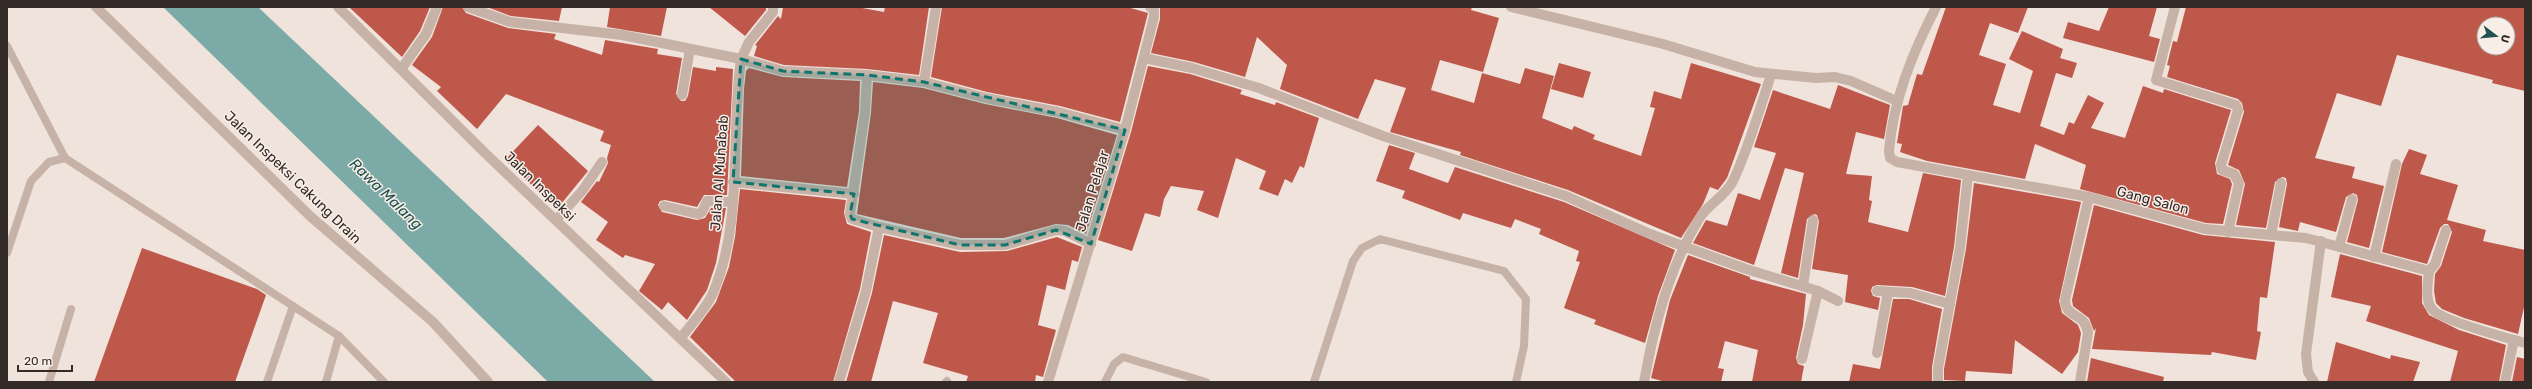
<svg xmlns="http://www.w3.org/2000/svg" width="2532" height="389" viewBox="0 0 2532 389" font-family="Rubik,sans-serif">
<rect width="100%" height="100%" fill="#f0e3db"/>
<path fill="#7caba7" d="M163 7H258L655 382H548Z"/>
<g fill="#be584b" fill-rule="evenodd">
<path d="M349 7H430L420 31 402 57Z"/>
<path d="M443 7H462L466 13 508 28 556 34 554 39 602 55 605 40 658 49 657 54 682 58 676 94 681 101H685L688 96 693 67 716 71V67L733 69 727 195H704L697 207 665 200 660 201 658 205 662 212 697 220 705 218 711 208H726L716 263 707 290 687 320 668 302 662 310 639 291 655 264 625 255 623 258 596 240 608 222 581 202 597 181 599 182 608 163 607 158 611 145 600 141 604 131 506 94 477 129 437 91 441 87 412 65 432 37Z"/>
<path d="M487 7H562L559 21 511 16Z"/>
<path d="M610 7H667L661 36 607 27Z"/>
<path d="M709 7H766V10L745 36Z"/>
<path d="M783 7H857L884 12 885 7H929L919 75 867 69 784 65 754 56 757 46 755 45 778 16 781 19Z"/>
<path d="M942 7H1127L1148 13 1120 122 1060 106 987 92 931 77Z"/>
<path d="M1160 7H1472L1471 10 1499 18 1483 72 1440 60 1431 90 1474 103 1482 73 1520 84 1525 68 1554 76 1542 118 1572 130 1574 126 1595 135 1593 139 1641 156 1655 108 1650 107 1654 91 1681 99 1691 63 1761 84 1727 178 1718 190 1710 187 1703 204 1681 238 1568 190 1460 155 1461 152 1390 132 1406 88 1375 79 1358 119 1280 89 1287 65 1257 37 1245 77 1194 62 1151 53 1160 19Z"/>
<path d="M1946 7H2028L2018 33 1990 23 1979 55 2006 64 1993 105 2020 113 2033 71 2009 59 2022 31 2063 49 2060 58 2077 63 2072 78 2056 73 2040 126 2064 135 2069 122 2074 124 2088 95 2104 103 2091 128 2125 138 2143 86 2163 93 2164 89 2231 110 2215 163 2217 174 2230 179 2232 184 2223 224 2206 223 2080 189 2086 165 2035 144 2025 179 1927 161 1900 152 1902 144 1897 143 1903 106 1908 105 1917 74 1922 75Z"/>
<path d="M2109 7H2157L2149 36 2160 39 2154 62 2063 38 2068 22 2099 31Z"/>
<path d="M2186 7H2525V91L2492 83 2493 80 2397 55 2381 106 2337 93 2315 158 2355 167 2352 178 2384 186 2369 248 2347 242 2358 200 2357 195 2353 193 2346 197 2336 232 2300 222 2298 231 2279 227 2287 184 2286 178 2282 177 2275 182 2266 228 2236 225 2245 184 2239 170 2228 165 2244 112 2242 103 2238 99 2167 77 2170 66 2167 65 2173 41 2177 42ZM2484 24H2508V48H2484Z"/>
<path d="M1559 63 1591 72 1583 98 1551 89Z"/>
<path d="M1148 66 1190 74 1242 90 1240 94 1275 105 1276 102 1319 118 1304 168 1300 166 1292 183 1285 179 1278 196 1259 189 1266 171 1236 158 1218 218 1197 210 1204 191 1171 186 1164 199 1160 217 1145 213 1132 251 1098 240 1131 132Z"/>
<path d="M749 68 783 77 860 81 859 111 847 187 741 176 744 89 746 71Z"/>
<path d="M873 82 923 88 985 104 1057 118 1117 135 1086 234 1068 225 1056 224 1004 238H961L857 214 871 113Z"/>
<path d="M1838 85 1890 105 1884 139 1856 132 1846 174 1872 176 1869 200 1872 201 1868 222 1908 232 1923 173 1961 180 1954 247 1945 296 1912 287 1877 285 1872 287 1871 291 1873 296 1880 298 1878 310 1845 302 1848 275 1812 269 1819 221 1817 215 1814 214 1807 219 1798 278 1781 273 1804 173 1785 168 1754 265 1693 243 1706 220 1727 226 1738 193 1760 200 1776 153 1754 147 1773 90 1830 109Z"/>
<path d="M538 125 588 171 557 209 505 160Z"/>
<path d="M1389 145 1415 153 1409 169 1448 183 1455 167 1564 202 1675 250 1658 296 1645 343 1594 324 1596 320 1564 308 1580 262 1576 261 1579 251 1539 234 1541 229 1515 219 1511 228 1463 213 1460 220 1402 198 1405 191 1376 181Z"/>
<path d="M2409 149 2427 155 2420 174 2458 185 2447 220 2486 230 2483 241 2525 250V303L2518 334 2464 318 2442 309 2436 303 2434 291 2435 274 2441 266 2452 232 2448 224H2444L2440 228 2427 264 2382 252 2402 164Z"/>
<path d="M1974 183 2081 202 2059 301 2062 313 2078 325 2081 333 2078 352 2062 374 2015 340 2012 374 1966 371 1965 381 1944 380V369L1966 249Z"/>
<path d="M740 189 846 200 844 213 847 224 871 232 860 289 833 382H736L690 337 716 302 729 267 735 237Z"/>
<path d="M2094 205 2203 235 2275 242 2267 298 2260 297 2257 331 2261 332 2256 360 2212 352 2211 355 2092 349 2096 328 2094 331 2089 318 2073 306 2072 300Z"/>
<path d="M884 235 960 252 1007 251 1057 237 1082 247 1078 262 1072 260 1065 290 1047 285 1038 325 1056 330 1043 377 1036 375 1035 382H966L968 376 923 363 938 313 893 301 871 382H846L872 293Z"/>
<path d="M142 248 257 289 266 295 235 382H94Z"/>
<path d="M2340 254 2422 276V303L2429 315 2459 330 2506 345 2499 382H2450L2458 351 2366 321 2371 306 2331 297Z"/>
<path d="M1688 255 1750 277V279L1806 294 1803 325 1796 358 1798 364 1804 366 1801 382H1752L1758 350 1725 341 1718 368 1724 369 1721 382H1666L1651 378 1670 300Z"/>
<path d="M1893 299H1909L1942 309 1932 367V382H1849L1853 364 1880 369Z"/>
<path d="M2336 342 2390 359 2391 355 2420 362 2413 382H2327Z"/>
<path d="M2517 357 2525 359V382H2512Z"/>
<path d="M2091 358 2164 377 2163 382H2087Z"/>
</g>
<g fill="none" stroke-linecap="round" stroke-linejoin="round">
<g stroke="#c7b2a8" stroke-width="8">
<path d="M7 46 65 158 339 336 384 382"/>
<path d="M7 253 31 181 49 162 65 158"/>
<path d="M49 382 71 309"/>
<path d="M267 382 293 306"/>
<path d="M326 382 339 336"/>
<path d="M946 382 947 381"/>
<path d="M1105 382 1114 364 1123 357 1206 382"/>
<path d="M1314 382 1353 261 1362 248 1380 239 1504 271 1526 299 1524 346 1516 382"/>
</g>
<g stroke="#c7b2a8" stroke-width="10">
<path d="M96 7 310 216 433 322 488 382"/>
<path d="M338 7 485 153 726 382"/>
<path d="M468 7 510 22 622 35 741 59 783 71 867 75 924 82 986 98 1058 112 1125 130"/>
<path d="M1511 7 1663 44 1755 72 1816 78 1835 77 1851 81 1897 101"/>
<path d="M1936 7C1913 52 1893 100 1889 151L1890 158 1897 162 2089 197 2205 229 2306 238 2429 271C2428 282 2424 301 2433 310 2443 321 2507 338 2525 343"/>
<path d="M2175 7 2156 80 2236 105 2238 110 2221 165 2222 170 2234 174 2239 183 2228 232"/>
<path d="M1144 58 1192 68 1259 88 1383 136 1566 196 1650 234 1746 269 1818 291 1838 301"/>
<path d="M402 68 426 34 437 7"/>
<path d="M924 82 936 7"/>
<path d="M682 95 690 49"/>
<path d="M733 182 854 194"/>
<path d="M664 206 698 214 702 212 707 201 732 202"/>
<path d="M556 220 582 191 602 162"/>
<path d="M879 227 960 245H1005L1056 230 1065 231 1091 244"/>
<path d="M2271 235 2281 183"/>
<path d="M2339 247 2352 199"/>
<path d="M2374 257 2396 164"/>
<path d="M2429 271 2435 264 2446 230"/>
<path d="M1803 286 1813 220"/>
<path d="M1877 291 1910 293 1950 304"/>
<path d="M681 338C691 324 706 309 713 293 744 220 730 136 741 59L749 42 773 12V7"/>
<path d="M1877 353 1888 292"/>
<path d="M1802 359 1818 291"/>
<path d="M839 382 866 291 879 227 852 219 850 214 865 112 867 75"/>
<path d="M1048 382 1125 130 1154 17V10L1150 7"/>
<path d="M1644 382C1654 326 1669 268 1699 219 1708 204 1725 197 1733 181 1748 150 1760 108 1771 75"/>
<path d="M1938 382V368L1960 248 1968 175"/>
<path d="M2080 382 2088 333C2085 311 2065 319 2065 300L2089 197"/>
<path d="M2314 382 2308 372 2306 354 2321 241"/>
<path d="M2505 382 2514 340"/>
</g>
</g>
<path fill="#0f766e" fill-opacity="0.2" stroke="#0f766e" stroke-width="3" stroke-dasharray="8 5" stroke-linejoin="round" d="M741 59 783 71 867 75 924 82 1125 130 1091 244 1056 230 1005 245H960L852 219 850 214 854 194 733 182Z"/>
<g text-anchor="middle" stroke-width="3" stroke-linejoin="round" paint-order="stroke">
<g font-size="14" fill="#342a27" stroke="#f8eee7">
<text transform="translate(719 173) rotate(-86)" y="5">Jalan Al Muhabab</text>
<text transform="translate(293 177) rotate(44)" y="5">Jalan Inspeksi Cakung Drain</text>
<text transform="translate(540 186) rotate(44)" y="5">Jalan Inspeksi</text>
<text transform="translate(1092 191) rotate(-73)" y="5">Jalan Pelajar</text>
<text transform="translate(2153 200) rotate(15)" y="5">Gang Salon</text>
</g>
<g font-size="15" font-style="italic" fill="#205350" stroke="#f8eee7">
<text transform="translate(386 194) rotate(44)" y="5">Rawa Malang</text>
</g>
</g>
<rect width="2532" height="389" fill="none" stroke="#342a27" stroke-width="16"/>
<g transform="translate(2496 36) rotate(106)"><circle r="19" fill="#f8eee7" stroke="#aaa09a"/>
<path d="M0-3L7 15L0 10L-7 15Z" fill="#205350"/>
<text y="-6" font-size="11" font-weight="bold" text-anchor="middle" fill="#342a27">U</text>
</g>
<path d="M18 365v6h54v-6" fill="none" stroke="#342a27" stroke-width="2"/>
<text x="24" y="365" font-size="12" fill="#342a27" stroke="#f8eee7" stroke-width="3" paint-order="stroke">20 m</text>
</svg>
